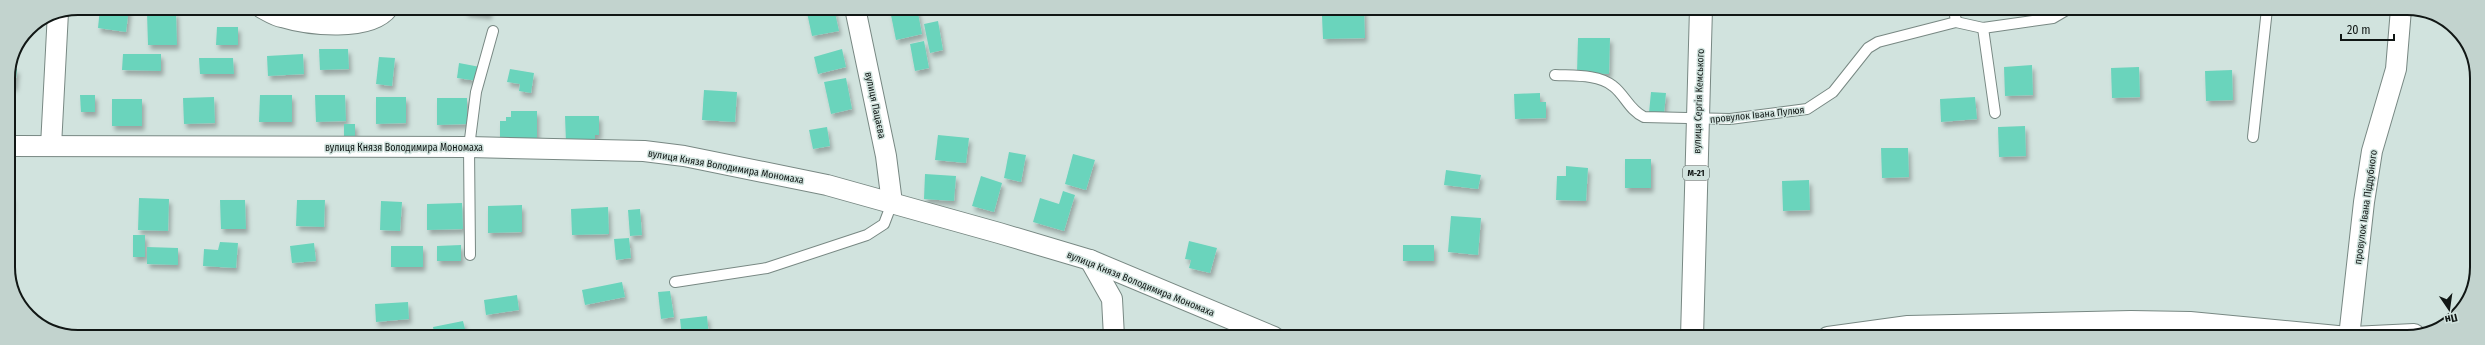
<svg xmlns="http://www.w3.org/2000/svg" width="2485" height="345" viewBox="0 0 2485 345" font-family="'Fira Sans Condensed',sans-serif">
<defs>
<filter id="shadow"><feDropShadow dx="2.5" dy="4.5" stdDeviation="2" flood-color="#0004"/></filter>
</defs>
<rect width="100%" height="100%" fill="#d1e3de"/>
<g fill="#6bd4bc" filter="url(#shadow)">
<path d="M100 8H129L126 32 98 28Z"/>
<path d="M466 8H490L489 15 465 12Z"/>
<path d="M806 8H834L839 31 812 36Z"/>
<path d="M899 8H917L922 34 896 40 890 10Z"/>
<path d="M1340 8H1364L1365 38 1323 39 1322 16H1340Z"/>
<path d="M176 12 177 45H148L147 13Z"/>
<path d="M938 21 943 50 930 53 924 24Z"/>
<path d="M217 27H238V45H216Z"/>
<path d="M1578 38H1610L1609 74 1577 73Z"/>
<path d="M924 41 929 68 915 71 910 44Z"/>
<path d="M319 49H348L349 69 320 70Z"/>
<path d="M842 49 846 67 818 74 814 57Z"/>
<path d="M123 54H161V71L122 70Z"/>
<path d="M303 54 304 74 268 76 267 56Z"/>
<path d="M379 57 395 58 392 86 376 84Z"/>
<path d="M199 58H233L234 74H200Z"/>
<path d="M459 63 480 67 478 81 457 78Z"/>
<path d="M2032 65 2033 95 2005 96 2004 67Z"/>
<path d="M2139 67 2140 97 2112 98 2111 68Z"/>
<path d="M10 68 17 69 15 87 8 86Z"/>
<path d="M510 69 534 73 531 93 519 91 520 84 507 82Z"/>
<path d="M2232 70 2233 100 2206 101 2205 71Z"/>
<path d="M846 78 852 109 831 114 824 82Z"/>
<path d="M704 90 737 92 735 122 702 120Z"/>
<path d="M1651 92 1666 93 1664 114 1649 113Z"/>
<path d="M1540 93V102H1546V118L1515 119 1514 94Z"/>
<path d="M80 95H95V112H81Z"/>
<path d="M260 95H292V122H259Z"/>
<path d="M315 95H345L346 121 316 122Z"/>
<path d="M214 97 215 123 184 124 183 98Z"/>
<path d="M376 97H406V123L376 124Z"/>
<path d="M1975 97 1977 119 1941 122 1940 99Z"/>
<path d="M437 98H467V124L437 125Z"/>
<rect x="112" y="99" width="30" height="27"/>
<path d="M511 111H537V139H500V121H506V117H511Z"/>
<path d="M565 116H599V135H595V142H566Z"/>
<rect x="344" y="124" width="11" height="17"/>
<path d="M2025 126 2026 156 1999 157 1998 127Z"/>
<path d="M827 127 830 146 813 149 809 130Z"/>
<path d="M938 135 969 138 966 163 935 160Z"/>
<path d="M1881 148H1908L1909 177 1882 178Z"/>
<path d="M1009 152 1026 155 1021 182 1004 178Z"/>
<path d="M1073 154 1095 160 1086 190 1065 184Z"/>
<rect x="1625" y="159" width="26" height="29"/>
<path d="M1566 166 1588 168 1586 201 1556 200 1557 176H1566Z"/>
<path d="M1446 170 1481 175 1478 189 1444 185Z"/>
<path d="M925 174 956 176 954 201 924 199Z"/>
<path d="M981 176 1002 183 994 212 972 206Z"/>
<path d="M1809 180 1810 210 1783 211 1782 181Z"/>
<path d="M1063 191 1075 195 1064 231 1033 222 1040 198 1059 204Z"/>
<path d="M9 197H12L11 221H10Z"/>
<path d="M139 198 169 199 168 231 138 230Z"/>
<path d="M220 200H245L246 229H221Z"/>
<path d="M297 200H325L324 227 296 226Z"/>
<path d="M381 201 402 202 400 231 380 230Z"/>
<path d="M462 203 463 229 427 230V204Z"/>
<path d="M522 205V232L488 233V206Z"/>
<path d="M608 207 609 234 572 235 571 209Z"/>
<path d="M640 209 642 235 630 236 628 210Z"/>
<path d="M1451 216 1481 218 1478 255 1448 252Z"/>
<rect x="133" y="235" width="12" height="22"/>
<path d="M629 238 631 258 616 260 614 239Z"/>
<path d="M1189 241 1217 248 1210 273 1189 268 1191 260 1185 259Z"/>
<path d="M220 242 238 243 236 268 203 266 204 249 218 250Z"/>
<path d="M314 243 316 261 292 263 290 246Z"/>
<path d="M461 245V261H437V246Z"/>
<rect x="1403" y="245" width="31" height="16"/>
<rect x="391" y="246" width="32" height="21"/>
<path d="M147 247 178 248V265L147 264Z"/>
<path d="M622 282 625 297 585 305 582 290Z"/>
<path d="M670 291 674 317 661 319 658 292Z"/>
<path d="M517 295 519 310 486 315 484 300Z"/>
<path d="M408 302 409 319 376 322 375 304Z"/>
<path d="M707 316 709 337H682L680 319Z"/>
<path d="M463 321 467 337H435L433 327Z"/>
<path d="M1502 330 1530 331V337H1502Z"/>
<path d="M772 332V337H749V336Z"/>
<path d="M405 334V337H385V335Z"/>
</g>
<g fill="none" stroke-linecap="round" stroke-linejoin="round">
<defs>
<g id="service">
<path d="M1954 8 1956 22"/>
<path d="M1983 28 1995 113"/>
<path d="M1555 75C1573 76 1598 74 1613 86 1625 95 1629 110 1644 117L1730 119 1807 109 1833 92 1868 48 1878 42 1956 22 1983 28 2053 18 2070 8"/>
<path d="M2253 137 2267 9"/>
<path d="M470 255 469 147 476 92 493 31"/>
<path d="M675 282 767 268 867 235 884 224 892 203"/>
</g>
<g id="minor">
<path d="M262 8C268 11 275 16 282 17 308 25 370 32 388 8"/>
<path d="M855 8 886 156 892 203"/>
<path d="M9 146 469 147 644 151 684 156 827 185 999 233 1090 260 1274 337"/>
<path d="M51 146 58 12"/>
<path d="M1090 260 1112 299 1114 337"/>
<path d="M1828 337 1908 326 2131 321 2190 322 2348 337"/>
<path d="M2349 337 2364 202 2372 151 2396 69 2401 9"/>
<path d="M2352 337 2414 334"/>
</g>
<path id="trunk" d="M1692 337 1701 8"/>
</defs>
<use href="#service" stroke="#788883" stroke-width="12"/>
<use href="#minor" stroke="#788883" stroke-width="22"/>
<use href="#trunk" stroke="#788883" stroke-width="24"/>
<use href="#service" stroke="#fff" stroke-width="10"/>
<use href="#minor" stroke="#fff" stroke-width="20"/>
<use href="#trunk" stroke="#fff" stroke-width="22"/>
</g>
<g text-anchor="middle" stroke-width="3" stroke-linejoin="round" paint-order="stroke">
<rect fill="#d1e3de" stroke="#4b5451" stroke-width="1" x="1683" y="166" width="26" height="14" rx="3"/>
<g font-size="9" font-weight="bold" fill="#111715">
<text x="1696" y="176">М-21</text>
</g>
<g font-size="10" fill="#111715" stroke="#d1e3de">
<text transform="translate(1698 101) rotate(-88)" y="4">вулиця Сергія Кемського</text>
<text transform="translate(876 105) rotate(78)" y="4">вулиця Пацаєва</text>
<text transform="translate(1757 114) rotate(-6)" y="4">провулок Івана Пулюя</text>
<text x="404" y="151">вулиця Князя Володимира Мономаха</text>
<text transform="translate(726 166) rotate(10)" y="4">вулиця Князя Володимира Мономаха</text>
<text transform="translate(2365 207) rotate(-82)" y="4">провулок Івана Піддубного</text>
<text transform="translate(1141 283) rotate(22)" y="4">вулиця Князя Володимира Мономаха</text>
</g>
</g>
<path d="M0 0H2485V345H0ZM78 15H2407A63 63 0 0 1 2470 78V267A63 63 0 0 1 2407 330H78A63 63 0 0 1 15 267V78A63 63 0 0 1 78 15Z" fill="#c2d3ce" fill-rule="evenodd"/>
<path fill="none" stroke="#111715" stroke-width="2" d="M78 15H2407A63 63 0 0 1 2470 78V267A63 63 0 0 1 2407 330H78A63 63 0 0 1 15 267V78A63 63 0 0 1 78 15Z"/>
<g transform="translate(2449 309) rotate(167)" stroke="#d1e3de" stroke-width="3" paint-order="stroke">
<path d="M0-3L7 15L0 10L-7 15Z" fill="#111715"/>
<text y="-6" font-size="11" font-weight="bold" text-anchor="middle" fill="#111715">Пн</text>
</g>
<path d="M2341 34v6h53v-6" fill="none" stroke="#111715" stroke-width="2"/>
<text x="2347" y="34" font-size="12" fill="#111715" stroke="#d1e3de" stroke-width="3" paint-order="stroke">20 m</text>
</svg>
